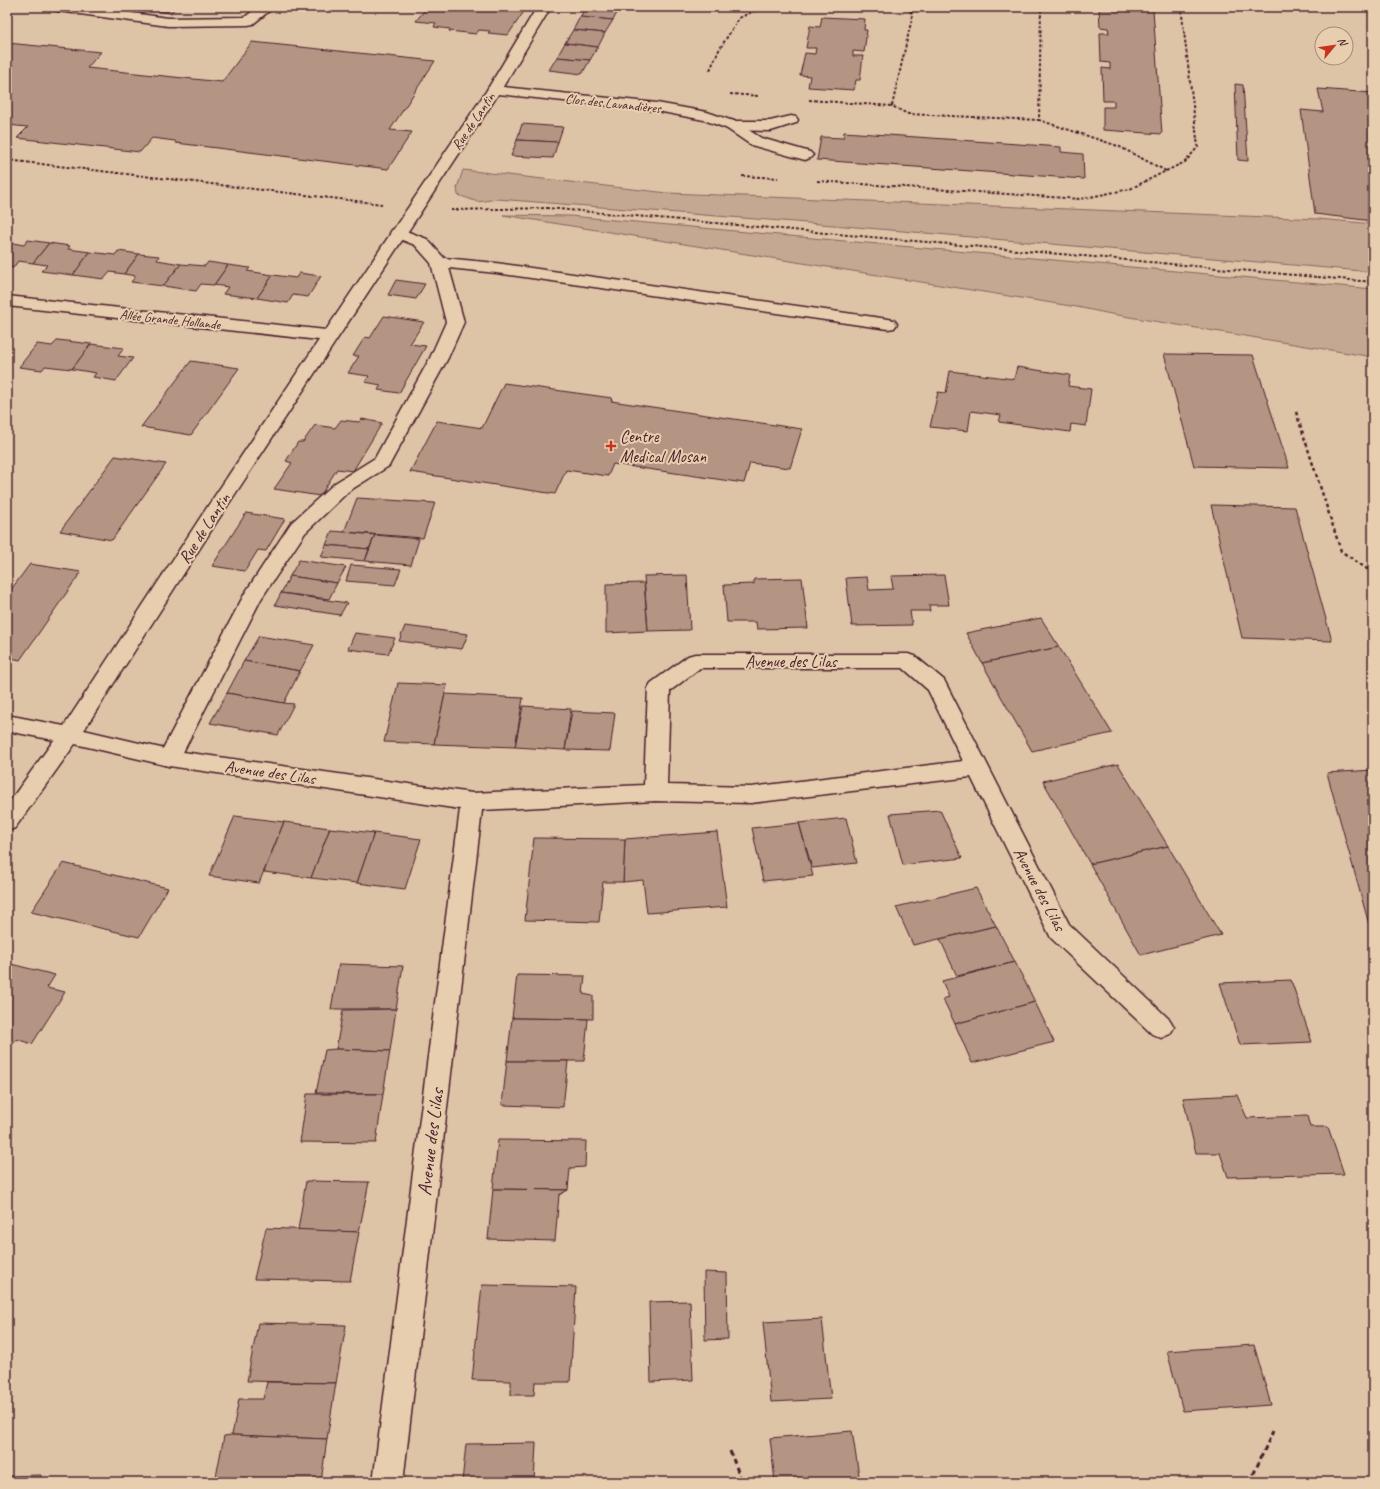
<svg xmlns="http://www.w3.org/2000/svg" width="1380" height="1489" viewBox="0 0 1380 1489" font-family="Caveat,sans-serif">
<rect width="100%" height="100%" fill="#dec4a7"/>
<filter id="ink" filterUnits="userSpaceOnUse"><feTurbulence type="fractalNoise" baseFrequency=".025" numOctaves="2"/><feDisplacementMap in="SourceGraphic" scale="8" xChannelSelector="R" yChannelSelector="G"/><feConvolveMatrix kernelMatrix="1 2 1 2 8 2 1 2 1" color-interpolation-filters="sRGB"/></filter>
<g filter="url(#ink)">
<g fill="#c5a892" stroke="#88645e">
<path d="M463 170 668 193 1319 219 1373 224V272L833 225 497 199 478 202 458 195 457 188Z"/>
<path d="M503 215 570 216 1373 289V357L1111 314 1077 307Z"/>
</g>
<g fill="#b49584" stroke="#4a1f2b">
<path d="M123 7H177L170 13Z"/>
<path d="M427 7H527L508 35 488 33 490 31 479 30 476 34 449 31 450 29 434 27 436 23 416 21Z"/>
<path d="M586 7H613L620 8 613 20 580 17Z"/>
<path d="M1099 7 1153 10 1162 134 1103 130V107H1114V101H1103L1102 68 1110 69V63L1101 62 1100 33H1109L1108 28 1100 27Z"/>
<path d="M580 17 613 20 605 33 573 30Z"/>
<path d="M822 17 865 19 864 30H867L864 52 853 51V56H863L860 80H856L854 90 808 87 810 76 800 75 805 53 815 54 816 48H806L810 26 820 27Z"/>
<path d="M573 30 605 33 598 47 565 43Z"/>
<path d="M252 42 435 61 390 130 412 132 388 169 176 143 175 141 152 138 140 152 17 138 28 127 7 125V43L101 52 87 68 222 82Z"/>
<path d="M565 43 598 47 590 60 557 57Z"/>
<path d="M557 57 590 60 582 74 549 70Z"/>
<path d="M1235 84 1243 85 1248 161 1238 160Z"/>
<path d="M1318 89 1373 93V221L1315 214 1301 110 1323 112Z"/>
<path d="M522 124 563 127 558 142 517 140Z"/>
<path d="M844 132 1061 147V152L1083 154 1084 179 817 160 821 137 843 138Z"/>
<path d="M517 140 558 142 553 158 511 156Z"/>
<path d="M28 240 49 243 33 263 18 261 13 268 7 267V242L24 245Z"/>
<path d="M49 243 70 246 68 249 90 252 73 275 41 271 47 265 33 263Z"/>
<path d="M118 251 139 254 124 274 110 272 104 279 73 275 90 252 115 255Z"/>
<path d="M139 254 159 256 157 260 181 264 163 286 131 282 136 276 124 274Z"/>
<path d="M208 262 228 265 214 285 201 284 196 291 163 286 181 264 205 266Z"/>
<path d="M228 265 250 268 247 271 273 275 257 298 223 294 228 287 214 285Z"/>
<path d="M299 273 321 276 308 297 293 295 288 303 257 298 273 275 296 278Z"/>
<path d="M396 280 425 284 416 299 388 295Z"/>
<path d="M384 316 424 322 410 344 426 346 399 393 378 390 381 385 365 382 369 376 348 373 359 356H353L365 337 370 338Z"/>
<path d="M58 340 91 344 72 369 45 366 42 370 19 367 37 344 52 346Z"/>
<path d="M91 344 124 348 118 356 133 358 116 381 93 377 96 373 72 369Z"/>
<path d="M1164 354 1253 355 1289 468 1194 466Z"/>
<path d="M191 361 239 368 191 435 141 427Z"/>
<path d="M1017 367 1070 375 1068 386 1091 389 1086 426 1071 424 1070 432 999 422 1001 415 971 411 968 431 930 427 938 392 946 393 950 371 1014 379Z"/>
<path d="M504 383 612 398 611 401 802 429 790 468 750 463 744 483 613 464 608 476 566 470 555 494 410 472 437 421 482 428Z"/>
<path d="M362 419 382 423 353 471 337 469 320 496 274 489 292 463 286 461 298 442H303L315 425 335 428 341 420 359 422Z"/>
<path d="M115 456 166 464 112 540 60 531Z"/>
<path d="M1368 459 1373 460V502H1368Z"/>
<path d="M357 498 435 503 423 538 344 532Z"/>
<path d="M1211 505 1295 507 1332 641 1242 638Z"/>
<path d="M246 513 285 519 266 551 258 550 245 571 212 566Z"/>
<path d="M332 531 344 532 375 535 369 549 326 545Z"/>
<path d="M375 535 419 539 411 565 365 561Z"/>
<path d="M326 545 369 549 365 561 321 557Z"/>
<path d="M299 560 346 567 337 583 290 576Z"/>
<path d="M30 564 81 572 20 660 7 657V595Z"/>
<path d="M351 565 401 569 395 585 346 581Z"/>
<path d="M687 575 690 630 648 631 644 576Z"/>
<path d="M944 575 949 605H929L930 611H910L912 625 852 626 846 578 867 577 869 590 893 589 891 576Z"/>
<path d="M290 576 337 583 329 599 281 593Z"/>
<path d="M802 578 808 628 757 629 756 622H727L724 585 754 584V579Z"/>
<path d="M644 583 648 631 606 633V584Z"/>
<path d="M281 593 347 603 340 615 275 605Z"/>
<path d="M1041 618 1059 647 982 663 966 633Z"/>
<path d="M405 626 468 634 462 649 399 641Z"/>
<path d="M355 633 395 638 388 654 348 649Z"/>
<path d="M259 636 314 645 300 671 244 661Z"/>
<path d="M1059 647 1112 733 1032 751 982 663Z"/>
<path d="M244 661 300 671 284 703 227 693Z"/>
<path d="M398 683 447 685 434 744 384 742Z"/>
<path d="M227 693 284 703 294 704 278 735 210 723Z"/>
<path d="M445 694 523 698 515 747 434 744Z"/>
<path d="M523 706 571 709 565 750 515 747Z"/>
<path d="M572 711 615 713 610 751 565 750Z"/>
<path d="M1118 764 1168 846 1090 864 1043 781Z"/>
<path d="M1373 770V939L1327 773Z"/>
<path d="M940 810 962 858 903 865 890 814Z"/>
<path d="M235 816 284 822 259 883 209 876Z"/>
<path d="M846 818 857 863 812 868 799 823Z"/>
<path d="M284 822 330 828 311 878 264 872Z"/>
<path d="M799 823 813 876 763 881 752 828Z"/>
<path d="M330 828 374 833 357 883 311 878Z"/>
<path d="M717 832 727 907 647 913 643 880 623 882 625 839Z"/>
<path d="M374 833 421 839 405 889 357 883Z"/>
<path d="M534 838 625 839 623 882H603L599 922 525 920Z"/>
<path d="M1168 846 1221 935 1141 955 1090 864Z"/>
<path d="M63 863 168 888 139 937 31 912Z"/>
<path d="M976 888 996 926 913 945 896 907Z"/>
<path d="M996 926 1015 962 957 976 940 939Z"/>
<path d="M1015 962 1035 1002 955 1024 943 999 949 997 942 981Z"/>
<path d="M7 963 55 975 47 988 65 992 32 1044 16 1039 7 1053Z"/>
<path d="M339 964 403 966 396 1009H331Z"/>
<path d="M517 975 585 976 583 994 593 996V1019L512 1018Z"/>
<path d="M1291 980 1312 1042 1240 1045 1220 983Z"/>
<path d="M1035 1002 1054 1042 972 1063 955 1024Z"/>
<path d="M396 1009 390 1051 336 1049 343 1010Z"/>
<path d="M512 1018 588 1019 584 1061H507Z"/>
<path d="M336 1049 390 1051 383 1094 316 1093 325 1050Z"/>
<path d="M507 1061H568L563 1107 502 1105Z"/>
<path d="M307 1094H383L376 1143 300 1142Z"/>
<path d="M1237 1095 1247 1118 1307 1116 1310 1127H1328L1344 1174 1228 1177 1220 1153H1196L1183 1098Z"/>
<path d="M498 1140 586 1141 585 1167 570 1168 568 1190 493 1189Z"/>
<path d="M306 1181 369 1182 359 1232 298 1230Z"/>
<path d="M493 1189 568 1190 559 1195 555 1241 488 1239Z"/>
<path d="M266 1228 359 1232 350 1281 254 1279Z"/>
<path d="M704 1272 727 1273 728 1339 705 1340Z"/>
<path d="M482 1285 576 1287 570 1382H535L534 1395H511V1381L472 1380Z"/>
<path d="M690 1301 693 1380 651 1382 649 1302Z"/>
<path d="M822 1319 831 1399 771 1402 763 1322Z"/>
<path d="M258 1323 346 1325 336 1383 247 1381Z"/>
<path d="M1254 1345 1271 1405 1183 1411 1167 1351Z"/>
<path d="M267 1382 336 1383 327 1439 232 1435 239 1399H263Z"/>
<path d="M852 1431 860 1482H775L770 1438Z"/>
<path d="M232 1435 327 1439 321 1482H215L224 1436Z"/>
<path d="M536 1443 534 1482H462L466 1444Z"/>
<path d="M41 1475 40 1482H7V1476Z"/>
</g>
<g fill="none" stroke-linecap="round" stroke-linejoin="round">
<defs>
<g id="lane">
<path d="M51 7H88L168 18 245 17 258 7H274L253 24 248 25 168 26 58 11 53 10Z"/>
<path d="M494 86 657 103 707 112 733 121H770L791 116 796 117 798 120 796 123 771 131 731 130 704 120 657 111 489 93 487 90 489 87Z"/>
<path d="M398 228 427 239 444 258 496 263 888 319 894 320 897 324 894 328 888 329 496 273 449 268 464 322 448 358 391 462 389 466 349 491 305 533 261 599 177 764 169 766 161 764 158 758 245 593 291 523 335 483 375 458 430 358 446 322 431 263 415 245 392 236 390 233 392 230Z"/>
</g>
<g id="street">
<path d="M537 7H551L501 90 216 523 84 730 169 750 472 793 644 785 648 688 651 683 688 656 695 654H908L915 656 944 680 1069 924 1170 1020 1174 1027 1170 1034 1161 1038 1152 1034 1051 938 971 777 751 803 655 801 482 810 403 1482H373L460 809 169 766 75 744 15 828 7 831V805L54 740 7 731V715L64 726 202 515 319 340 7 306V296L326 330 487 90ZM700 668H903L928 690 963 761 751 787 667 785 670 691Z"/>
<path d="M731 120 736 122 761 138 810 152 813 155 810 158 805 160 751 145 726 128 723 125 726 122Z"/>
</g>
</defs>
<use href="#lane" stroke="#4a1f2b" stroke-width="3"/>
<use href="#street" stroke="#4a1f2b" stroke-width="3"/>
<g stroke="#4a1f2b" stroke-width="2" stroke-dasharray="3 2" stroke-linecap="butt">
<path d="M911 12 918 7"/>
<path d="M710 70 719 50 739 18 763 7"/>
<path d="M730 94 759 96"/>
<path d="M809 100 892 106 908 114 1039 120"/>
<path d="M892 106 912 18 911 12 906 7"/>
<path d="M7 160 382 204"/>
<path d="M1166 171 1185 162 1198 147 1181 7"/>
<path d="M742 176 778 178"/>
<path d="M817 181 1080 199 1130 189 1166 171 1118 146 1039 120 1041 7"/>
<path d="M451 210 547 208 1373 282"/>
</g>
<path stroke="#4a1f2b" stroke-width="2.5" stroke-dasharray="3.5 3" stroke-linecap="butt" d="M1296 412 1341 551 1373 573"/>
<g stroke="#4a1f2b" stroke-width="3" stroke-dasharray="5 3.5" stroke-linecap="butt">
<path d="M730 1451 742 1482"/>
<path d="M1250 1482 1273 1431"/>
</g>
<use href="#lane" fill="#e7ceaf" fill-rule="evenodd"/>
<use href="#street" fill="#e7ceaf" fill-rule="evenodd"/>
</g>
</g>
<path fill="#c8321e" stroke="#e7ceaf" stroke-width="1.5" d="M609 440h4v4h4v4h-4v4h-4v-4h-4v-4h4z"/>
<g text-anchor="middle" stroke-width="4" stroke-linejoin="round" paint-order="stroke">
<g font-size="14" fill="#4a1f2b" stroke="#e7ceaf">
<text transform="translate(613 103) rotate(6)" y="5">Clos des Lavandières</text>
<text transform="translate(473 121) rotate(-56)" y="5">Rue de Lantin</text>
<text transform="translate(170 319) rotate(6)" y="5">Allée Grande Hollande</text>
</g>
<g font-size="17" fill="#4a1f2b" stroke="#e7ceaf" text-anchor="start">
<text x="620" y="442">Centre<tspan x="620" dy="20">Medical Mosan</tspan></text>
</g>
<g font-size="17" fill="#4a1f2b" stroke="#e7ceaf">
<text transform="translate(204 528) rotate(-57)" y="6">Rue de Lantin</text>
<text x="791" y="667">Avenue des Lilas</text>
<text transform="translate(270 772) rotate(8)" y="6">Avenue des Lilas</text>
<text transform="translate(1040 889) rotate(62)" y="6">Avenue des Lilas</text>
</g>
<g font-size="20" fill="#4a1f2b" stroke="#e7ceaf">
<text transform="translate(430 1142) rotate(-83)" y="7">Avenue des Lilas</text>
</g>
</g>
<rect width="1380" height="1489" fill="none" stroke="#e7ceaf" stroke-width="24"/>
<rect x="12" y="12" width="1356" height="1465" fill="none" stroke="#4a1f2b" stroke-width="1.5" filter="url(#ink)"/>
<g transform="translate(1334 46) rotate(61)"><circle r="19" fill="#e7ceaf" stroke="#a8887a"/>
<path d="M0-3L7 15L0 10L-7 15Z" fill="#c8321e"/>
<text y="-6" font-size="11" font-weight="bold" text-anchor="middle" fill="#4a1f2b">N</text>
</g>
</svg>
